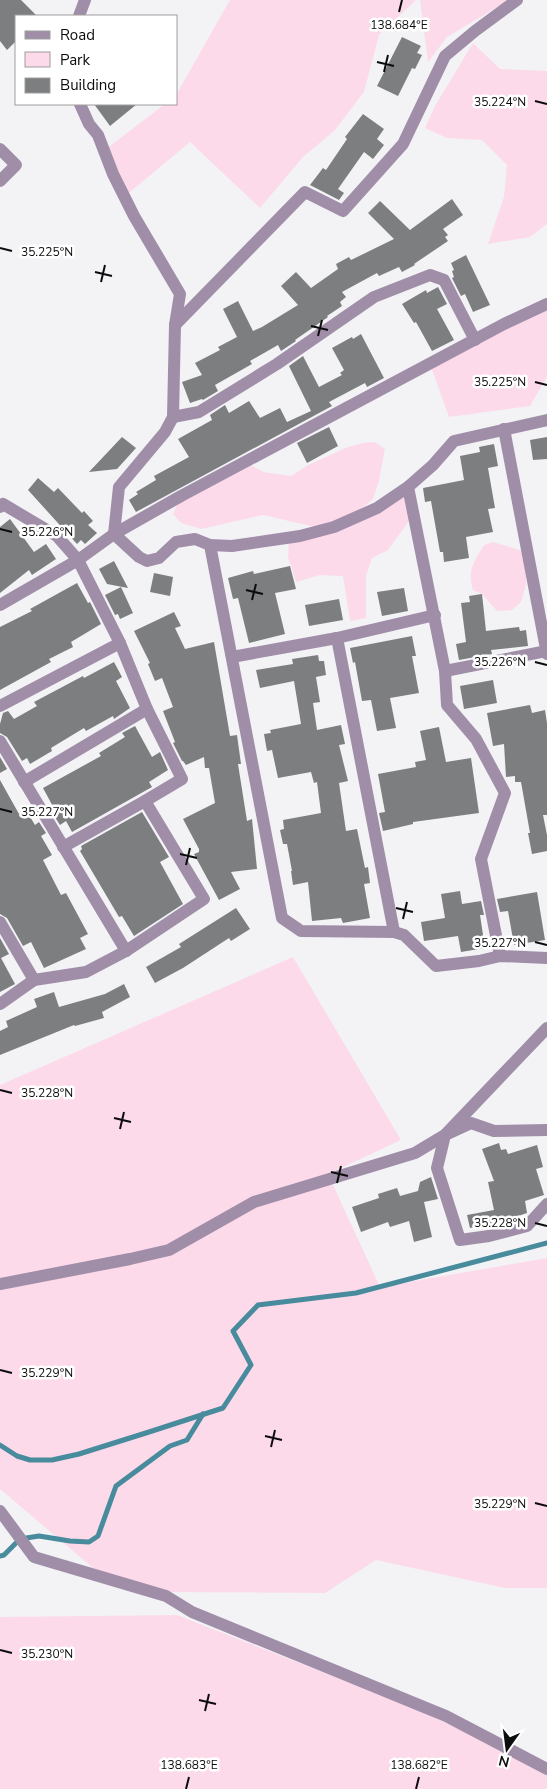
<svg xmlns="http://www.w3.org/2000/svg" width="547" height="1789" viewBox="0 0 547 1789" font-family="'Nunito Sans',sans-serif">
<rect width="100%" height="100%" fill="#f3f3f6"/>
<g fill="#fcdaea">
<path d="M230 0H416L379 35 364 92 335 130 303 157 260 208 190 142 124 197 102 152 165 104H176V95Z"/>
<path d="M420 0H509L447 37 428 62Z"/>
<path d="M473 43 500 69 547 71V224L530 237 488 244 504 197 507 165 482 140 447 138 425 128 435 106Z"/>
<path d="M547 304V377L530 406 449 417 430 364Z"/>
<path d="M375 442 385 449 379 480 373 499 357 512 410 494 411 518 388 550 372 558 366 576V618L350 621 343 576 320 575 296 582 288 557 289 538 315 527 263 515 201 529 181 523 173 514 181 496 247 463 264 472 291 476 308 465 348 447 363 443Z"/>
<path d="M493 542 520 550 527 562 526 585 521 602 512 610 497 611 482 594 473 590C467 571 474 561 484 545Z"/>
<path d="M293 957 401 1140 328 1174 380 1287 547 1258V1588H505L376 1560 325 1593 153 1592 93 1568 0 1489V1085Z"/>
<path d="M177 1615 409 1706 547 1770V1789H0V1617Z"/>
</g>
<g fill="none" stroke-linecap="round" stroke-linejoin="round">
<g stroke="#488b9d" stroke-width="5">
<path d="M0 1445 17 1456 30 1460H52L79 1454 149 1432 223 1408 251 1365 233 1331 258 1305 356 1293 547 1243"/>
<path d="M0 1556 4 1555 20 1539 39 1536 70 1541 89 1542 98 1536 116 1486 170 1446 187 1440 203 1414"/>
</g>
</g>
<g fill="#7c7e80">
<path d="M0 0H21L37 16H16V41L7 50 0 41Z"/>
<path d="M402 37 421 46 417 53 422 55 415 69 412 68 398 96 377 86Z"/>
<path d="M94 104H137L110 126Z"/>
<path d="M363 114 384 129 377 139 384 145 373 159 364 152 338 189 344 193 339 200 310 185 323 168 326 170 347 139 345 137Z"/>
<path d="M452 199 463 215 443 229 448 235 445 237 448 241 414 264 415 265 402 272 399 267 379 276 377 273 342 292 346 297 340 302 342 306 327 316 328 317 295 340 296 341 281 351 278 345 250 361 252 364 215 385 218 391 203 400 202 399 190 403 182 382 202 375 195 363 220 350 218 347 237 337 223 309 238 301 253 331 262 327 298 305 281 286 296 272 311 288 338 269 336 264 349 257 351 260 394 239 368 213 380 201 410 230Z"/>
<path d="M466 255 490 305 473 312 465 294 461 296 452 278 454 277 452 271 454 270 451 263Z"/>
<path d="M438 287 447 304 437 309 454 340 432 351 416 322 414 323 402 304 426 290 427 293Z"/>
<path d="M361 334 384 378 367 387 365 383 329 402 332 406 136 512 129 500 138 494 136 492 156 480 154 476 189 457 178 439 212 420 210 415 225 405 229 413 249 401 260 418 280 408 287 422 311 411 289 366 303 356 319 387 342 375 340 373 344 370 332 348 352 337 353 339Z"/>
<path d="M329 427 338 446 307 463 297 443Z"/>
<path d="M122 437 136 448 117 469 89 472Z"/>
<path d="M547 437V459L533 460 530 440Z"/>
<path d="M494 444 498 466 488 468 495 508 488 509 493 532 466 537 469 558 444 562 443 552H440L431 501 425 502 423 488 464 480 460 456 480 452 479 447Z"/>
<path d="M38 478 54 492 58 488 82 513 84 511 93 521 88 525 97 533 85 544 81 540 77 544 28 490Z"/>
<path d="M10 519 34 552 46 544 56 559 32 575 29 570 0 593V527Z"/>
<path d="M114 561 128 588 107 584 99 569Z"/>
<path d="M290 566 296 589 275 593 285 634 249 643 238 598 233 599 228 578 253 571 254 574Z"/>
<path d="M154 573 173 577 170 596 150 592Z"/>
<path d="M77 583 88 603 90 602 101 624 71 642 73 647 49 659 51 662 0 690V627L32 611 30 609Z"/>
<path d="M121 587 133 613 120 619 118 614 115 615 105 595Z"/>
<path d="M404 588 408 611 382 616 377 592Z"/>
<path d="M482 594 486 631 519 627 520 631 526 630 528 646 491 650 492 654 459 660 456 644 466 642 461 603 470 602 469 596Z"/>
<path d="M339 599 343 620 309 626 305 605Z"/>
<path d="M174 612 181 626 175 628 185 649 214 642 230 736 237 735 241 764H238L247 821 252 819 257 869 231 872 240 889 219 900 194 854 199 852V849L183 819 215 803 209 768H205L204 757 186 765 183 761H182L173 743 175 742 163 711 173 707 162 678 155 681 148 664 150 663 134 631Z"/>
<path d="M412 636 416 656H412L419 693 390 698 396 728 377 731 371 700 362 701 355 662 353 663 350 648Z"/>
<path d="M318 655 319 661H324L326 675 316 677 320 702 313 703 317 730 341 725 345 744 339 745 348 781 339 783 346 831 357 829 365 868 368 867 370 883 364 884 370 918 343 923 341 918 312 921 308 882 293 885 291 871H292L287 844H283L280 830 284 829 283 820 321 813 317 782 314 783 311 772 278 778 272 750 267 751 264 734 271 733 270 730 301 724 294 681 260 688 256 670 293 664 292 659Z"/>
<path d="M114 662 122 677 116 681 130 708 114 719 113 716 86 731 84 728 51 748 52 751 30 764 27 758 22 761 7 737 0 733V724L3 713 8 711 14 719 37 706 34 702 83 676 84 678Z"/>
<path d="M493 680 497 703 464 709 460 686Z"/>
<path d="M530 705 532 713 545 710 547 723V815H543L547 835V851L532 854 528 833H530L521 782H515V776L506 777 504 744 493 746 487 713Z"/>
<path d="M135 726 152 757 160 752 168 770 149 782 152 787 72 832 66 821 60 825 53 814 56 812 43 788 101 756 99 753 125 737 122 733Z"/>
<path d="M439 727 446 762 471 758 479 813 413 822V824L383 831 379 813 385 812 378 774 416 767 415 762 426 760 420 731Z"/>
<path d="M0 757 7 769 0 773Z"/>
<path d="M0 780 19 814 26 810 35 825 39 822 46 833 41 836 52 855 43 860 61 895 66 893 88 934 80 938 86 949 44 968 31 942 23 946 7 918 0 914Z"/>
<path d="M142 812 169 857 160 862 183 904 134 936 122 916 119 917 80 851 82 849 81 846Z"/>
<path d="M460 891 462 904 481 901 484 915H480L485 948 461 952 458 936 424 941 421 922 445 918 441 894Z"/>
<path d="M537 892 545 940 514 945 508 911 500 912 497 899Z"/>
<path d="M236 908 250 929 231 941 229 938 183 968 155 983 146 967 181 947 179 944Z"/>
<path d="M0 938 9 954 1 958 15 984 0 992Z"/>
<path d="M124 984 130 997 102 1012 104 1018 75 1026 74 1025 0 1055V1031L8 1027 6 1021 37 1007 34 999 54 992 59 1007 105 994Z"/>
<path d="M499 1143 501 1150 506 1149 508 1154 537 1145 543 1167 536 1169 544 1195 525 1201 527 1213 501 1222 470 1228 467 1215 494 1210 488 1182 494 1181 482 1149Z"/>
<path d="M431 1177 438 1199 424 1202 432 1237 414 1242 409 1221 390 1227 388 1222 361 1232 352 1207 379 1198 378 1194 397 1188 400 1196 418 1191 420 1182Z"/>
</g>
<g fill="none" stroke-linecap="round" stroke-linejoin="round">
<g stroke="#a08ea9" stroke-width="12">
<path d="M79 16 85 0"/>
<path d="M80 104 89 124 98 135 113 174 134 216 180 294 175 325 173 417 165 432 119 487 114 534 139 557 147 561 159 558 176 542 195 539 210 545 232 546 300 536 334 527 377 508 408 487 433 465 454 441 547 420"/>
<path d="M0 149 16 165 0 181"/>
<path d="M175 325 305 192 343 211 403 144 445 56 475 31 517 0"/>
<path d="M173 417 199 412 277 364 374 297 430 275 444 280 475 340"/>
<path d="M504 429 547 654"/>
<path d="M408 487 445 671 447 705 476 739 505 793 481 859 500 956"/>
<path d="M0 507 3 504 57 536 78 560 120 643 147 709 182 779 145 801 63 847"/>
<path d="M210 545 282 918 301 931 394 932 404 935 436 966 479 961 500 956 547 958"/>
<path d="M0 605 78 560 114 534 181 496 504 324 547 304"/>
<path d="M337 638 394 932"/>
<path d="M232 657 337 638 435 615"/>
<path d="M445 671 547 651"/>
<path d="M0 706 120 643"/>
<path d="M0 741 126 951"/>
<path d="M24 782 147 709"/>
<path d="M0 922 34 980"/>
<path d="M0 1004 34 980 86 972 126 951 204 899 145 801"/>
<path d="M547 1130 494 1131 471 1123 445 1135 437 1168 460 1240 489 1236 527 1226 547 1204"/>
<path d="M0 1284 130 1259 169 1250 254 1202 415 1153 445 1135 547 1028"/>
<path d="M0 1511 34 1557 166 1596 192 1612 446 1716 547 1769"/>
</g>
</g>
<path fill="none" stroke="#0c0c0d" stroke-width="2" d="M399 12 402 0M377 62 394 66M384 72 388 55M535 101 547 104M0 248 12 251M95 272 112 276M101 282 105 265M311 326 328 330M318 336 322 320M535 382 547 385M0 529 12 532M246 590 263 594M252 600 256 584M535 662 547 665M0 809 12 812M180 854 197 858M186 865 190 848M396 908 413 912M403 919 407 902M535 942 547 945M0 1090 12 1093M114 1118 131 1122M120 1129 124 1112M331 1172 348 1176M337 1183 341 1166M535 1223 547 1226M0 1370 12 1373M265 1436 282 1440M271 1447 275 1430M535 1503 547 1506M0 1650 12 1653M199 1700 216 1704M205 1711 209 1694M186 1789 189 1777M416 1789 419 1777"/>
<g font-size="12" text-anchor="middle" fill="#0c0c0d" stroke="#fff" stroke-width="5" stroke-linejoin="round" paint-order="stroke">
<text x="399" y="29">138.684°E</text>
<text x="500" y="106">35.224°N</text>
<text x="47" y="256">35.225°N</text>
<text x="500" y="386">35.225°N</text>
<text x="47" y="536">35.226°N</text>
<text x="500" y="666">35.226°N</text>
<text x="47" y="816">35.227°N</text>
<text x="500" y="947">35.227°N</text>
<text x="47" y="1097">35.228°N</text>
<text x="500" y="1227">35.228°N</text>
<text x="47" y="1377">35.229°N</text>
<text x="500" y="1508">35.229°N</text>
<text x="47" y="1658">35.230°N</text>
<text x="189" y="1769">138.683°E</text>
<text x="419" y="1769">138.682°E</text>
</g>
<rect x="15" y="15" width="162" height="90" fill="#ffffff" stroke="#9e9e9e"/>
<rect x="25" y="31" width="25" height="8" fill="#a08ea9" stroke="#9e9e9e"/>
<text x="60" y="40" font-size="15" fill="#0c0c0d">Road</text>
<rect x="25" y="52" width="25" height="15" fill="#fcdaea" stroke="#9e9e9e"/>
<text x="60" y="65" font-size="15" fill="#0c0c0d">Park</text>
<rect x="25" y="78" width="25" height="15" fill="#7c7e80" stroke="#9e9e9e"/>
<text x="60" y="90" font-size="15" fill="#0c0c0d">Building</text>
<g transform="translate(507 1749) rotate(194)" stroke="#ffffff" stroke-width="4" paint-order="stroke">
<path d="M0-4L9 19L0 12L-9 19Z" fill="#0c0c0d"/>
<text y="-8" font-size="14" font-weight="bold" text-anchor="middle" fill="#0c0c0d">N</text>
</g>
</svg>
